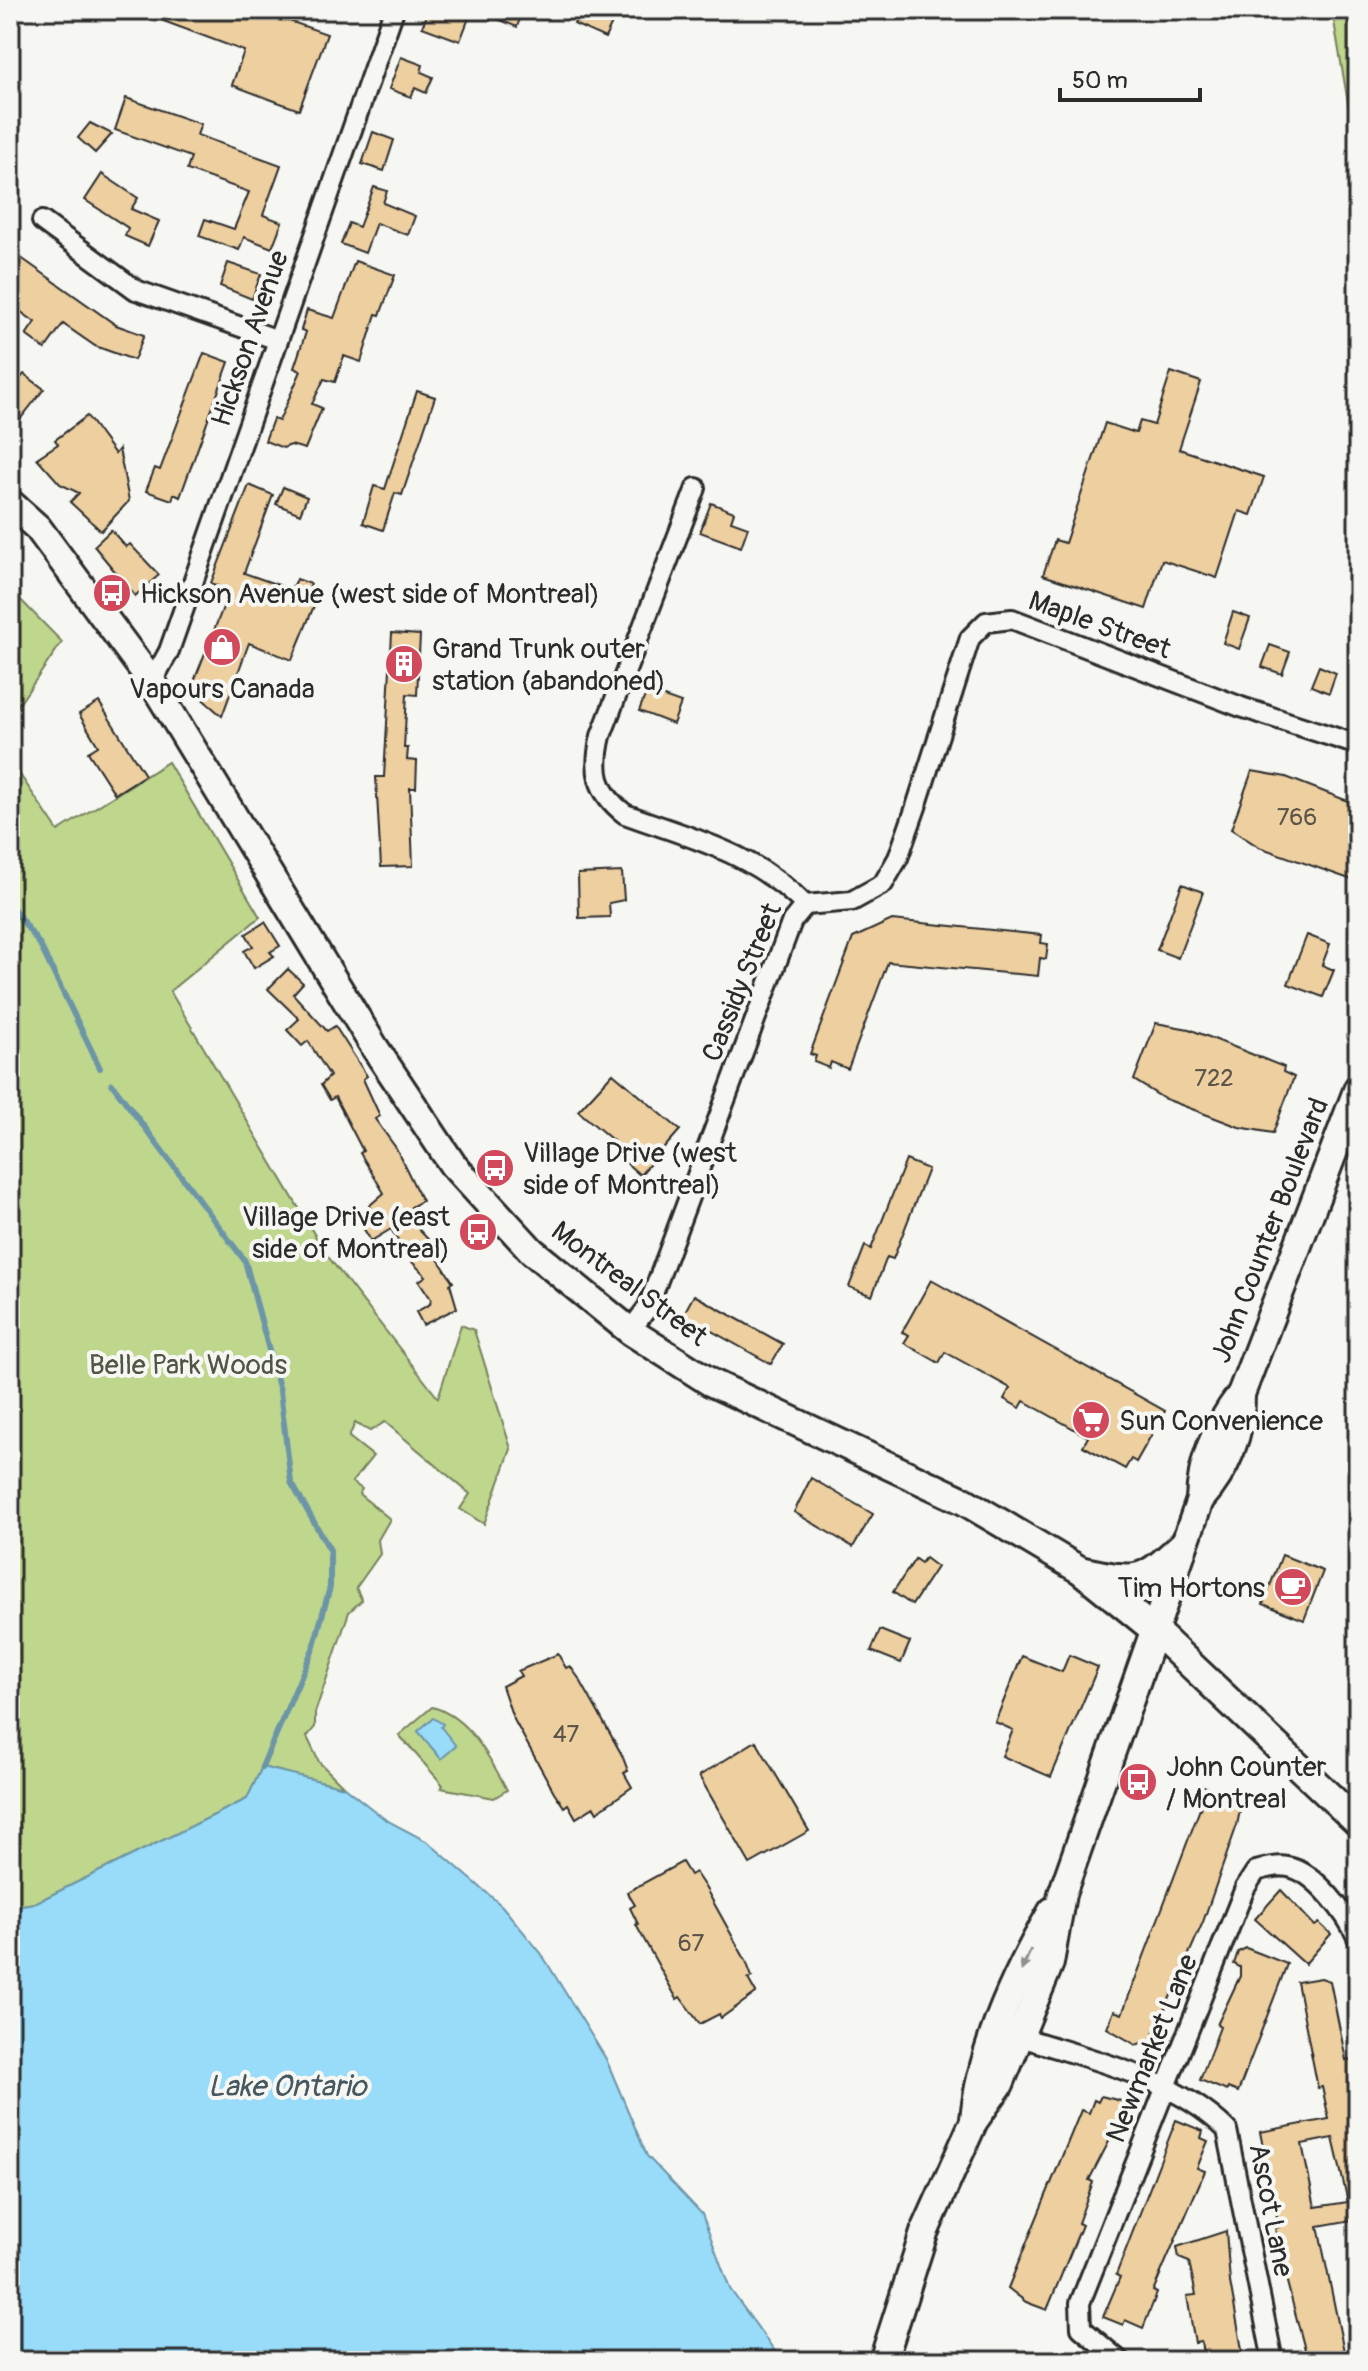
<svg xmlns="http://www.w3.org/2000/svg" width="1368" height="2371" viewBox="0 0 1368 2371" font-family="Pangolin,sans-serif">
<rect width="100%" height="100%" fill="#f6f6f2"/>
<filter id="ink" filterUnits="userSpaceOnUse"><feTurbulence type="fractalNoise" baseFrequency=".0125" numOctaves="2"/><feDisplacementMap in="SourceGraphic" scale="16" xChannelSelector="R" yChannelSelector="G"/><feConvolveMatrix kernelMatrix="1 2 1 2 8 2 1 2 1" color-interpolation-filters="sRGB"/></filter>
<g filter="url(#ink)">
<g fill="#bfd68d" stroke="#75805c" stroke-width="2">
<path d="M1332 10H1358V161Z"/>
<path d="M10 589 62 642 10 717Z"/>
<path d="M10 760 58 831 168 762 260 917 170 991 326 1254 438 1398 461 1325 474 1330 511 1449 484 1524 460 1509 470 1494 385 1422 370 1431 355 1423 349 1437 373 1456 352 1482 362 1489 359 1494 390 1519 378 1540 380 1554 356 1588 362 1600 349 1612 315 1713V1727L307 1737 319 1762 344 1787 262 1767 247 1799 35 1903 10 1907Z"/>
<path d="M432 1707C468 1716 491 1759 507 1790L494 1798 441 1788 443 1785 399 1735Z"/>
</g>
<g fill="#98dcfa" stroke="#6c95a7" stroke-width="2">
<path d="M433 1718 443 1724 441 1727 456 1746 441 1759 418 1731Z"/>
<path d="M262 1767 344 1787 386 1820 428 1842 502 1906 541 1953 606 2059 647 2156 702 2214 730 2289 782 2361H10V1907L35 1903 247 1799Z"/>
</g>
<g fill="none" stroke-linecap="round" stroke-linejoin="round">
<g stroke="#6c95a7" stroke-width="6">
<path d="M10 904 40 945 100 1068"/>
<path d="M112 1084 245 1261 280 1391 291 1482 330 1550V1587L313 1649 262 1767"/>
</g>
</g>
<g fill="#edcfa0" stroke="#2b2b2b" stroke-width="2" fill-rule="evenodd">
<path d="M134 10H258L327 34 299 110 232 85 244 51Z"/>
<path d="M429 10H472L460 41 422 27Z"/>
<path d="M476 10H523L517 27Z"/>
<path d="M581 10H595L614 19 605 38 574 24Z"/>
<path d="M401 57 423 65 421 72 433 77 426 93 415 88 411 97 389 89Z"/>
<path d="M126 98 201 124 197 135 281 165 263 215 282 222 272 248 244 237 239 250 199 236 205 219 234 229 249 192 187 170 191 157 115 130Z"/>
<path d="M90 123 112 134 95 153 78 138Z"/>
<path d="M373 132 394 140 384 171 362 164Z"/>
<path d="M102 174 138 198 131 209 159 221 148 246 125 236 128 228 85 200Z"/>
<path d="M374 187 387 191 383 203 415 216 408 235 376 223 365 253 341 244 349 223 359 227Z"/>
<path d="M10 250 116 325 144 335 134 360 95 346 63 324 45 349 26 335 35 322 10 304Z"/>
<path d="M355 261 395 275 380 315 376 314 361 362 344 356 335 382 324 379 312 404 322 408 305 449 291 445 283 448 265 441 273 419 279 421 301 371 294 368 306 332 301 330 307 310 334 318Z"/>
<path d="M228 263 261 274 252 299 220 286Z"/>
<path d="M204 353 229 362 180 497 174 494 172 500 146 491 155 468 160 470Z"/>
<path d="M1171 372 1201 382 1179 449 1264 477 1251 515 1239 511 1217 578 1162 560 1146 609 1043 575 1055 540 1065 543 1105 423 1136 433 1140 421 1154 425Z"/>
<path d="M24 374 44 389 10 432V391Z"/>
<path d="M417 391 435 397 402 495 395 493 383 530 363 523 374 486 385 489Z"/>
<path d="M87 416 115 454 119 449 129 501 101 531 70 502 79 493 60 484 37 458 58 444 55 440Z"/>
<path d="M249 485 273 495 244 573 287 588 293 587 297 579 311 584 308 592 318 596 292 660 249 643 222 716 191 689 229 592 211 583Z"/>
<path d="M283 487 307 497 300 514 276 504Z"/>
<path d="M711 503 734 512 731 521 748 527 741 547 700 532Z"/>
<path d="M111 530 126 547 130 544 159 575 135 596 94 546Z"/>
<path d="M1233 612 1250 618 1239 649 1223 643Z"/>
<path d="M392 633 420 635 417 695 407 694 404 748H408L407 760 417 761 416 788H410L413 866 381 867 376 777H384Z"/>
<path d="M1270 645 1290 652 1282 674 1262 667Z"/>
<path d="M1319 666 1336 673 1329 693 1311 686Z"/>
<path d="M647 691 681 703 673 724 639 711Z"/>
<path d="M99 702 145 775 115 794 88 752 98 746 79 714Z"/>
<path d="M1252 771 1286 777 1358 805V882L1259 847 1231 829Z"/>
<path d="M622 872 624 900 609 903 610 917 579 918 578 874Z"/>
<path d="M1182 884 1203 892 1178 958 1157 950Z"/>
<path d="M892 920 1042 935 1041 943 1048 944 1046 959 1040 958 1038 976 888 962 848 1069 831 1062 829 1068 814 1062 816 1056 810 1054 853 938Z"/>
<path d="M265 922 280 946 270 952 274 956 254 968 244 951 253 946 246 934Z"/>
<path d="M1307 935 1330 944 1322 965 1334 970 1323 997 1288 984Z"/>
<path d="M288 969 303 983 293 994 327 1031 335 1026 367 1076 363 1079 380 1116 375 1119 396 1148 422 1201 411 1207 414 1211 406 1216 440 1252 436 1256 453 1282 450 1284 457 1308 423 1325 416 1312 430 1304 431 1299 419 1281 426 1276 409 1259 391 1229 371 1241 358 1219 372 1211 369 1206 384 1193 360 1153 363 1151 335 1097 330 1100 321 1085 330 1076 308 1041 302 1046 287 1030 299 1019 268 989Z"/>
<path d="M1156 1023 1189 1029 1284 1067 1283 1072 1294 1077 1273 1133 1239 1127 1163 1098 1134 1080Z"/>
<path d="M613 1073 680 1130 640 1175 624 1161 630 1155 578 1111Z"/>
<path d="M906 1160 928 1169 893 1259 887 1257 872 1296 849 1287 865 1246 871 1249Z"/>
<path d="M931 1280 1165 1411 1136 1462 1131 1459 1125 1469 1083 1446 1088 1437 1024 1401 1020 1408 1004 1399 1010 1388 945 1352 939 1363 904 1343 909 1335 902 1332Z"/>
<path d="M694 1295 783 1344 771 1364 683 1315Z"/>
<path d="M811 1478 873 1514 853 1547 794 1512Z"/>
<path d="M1282 1555 1323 1571 1304 1620 1263 1604Z"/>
<path d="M925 1558 937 1567 912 1605 893 1592 915 1559 921 1563Z"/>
<path d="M880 1630 910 1642 901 1663 871 1651Z"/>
<path d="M558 1654 566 1668 570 1666 580 1680 622 1755 628 1771 624 1773 632 1787 597 1812 594 1807 576 1818 568 1804 564 1807 554 1792 513 1718 502 1686 521 1676 518 1671Z"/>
<path d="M1069 1655 1098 1667 1051 1777 1002 1756 1013 1730 995 1722 1022 1656 1062 1672Z"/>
<path d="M756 1741 809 1831 750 1864 699 1776Z"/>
<path d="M1203 1786 1242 1801 1237 1825 1203 1922 1152 2039 1136 2045 1107 2028 1114 2011 1122 2014 1201 1806 1197 1804Z"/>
<path d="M682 1862 690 1875 695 1872 705 1887 746 1961 752 1977 748 1979 756 1993 721 2018 719 2014 700 2024 680 1997 677 1999 636 1925 638 1924 630 1908 635 1905 627 1892Z"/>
<path d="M1281 1890 1315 1926 1319 1923 1331 1934 1305 1964 1255 1919Z"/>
<path d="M1246 1948 1287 1964 1238 2092 1228 2088 1227 2091 1200 2080 1220 2027 1217 2025 1240 1976V1967L1234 1964 1238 1952Z"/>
<path d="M1321 1978 1330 1981 1346 2060 1352 2059 1358 2085V2219L1318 2226 1346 2361H1308L1280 2256 1275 2228 1279 2227 1260 2132 1329 2119 1322 2087 1318 2088 1297 1982ZM1333 2138 1348 2202 1315 2207 1302 2144Z"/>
<path d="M1101 2096 1129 2103 1089 2180 1093 2182 1078 2223 1082 2225 1047 2310 1026 2302 1008 2288 1081 2110 1089 2113 1094 2100 1098 2102Z"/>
<path d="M1176 2120 1203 2131 1201 2138 1208 2141 1197 2168 1205 2171 1153 2291 1157 2293 1143 2328 1125 2320 1123 2325 1103 2317 1120 2277 1116 2275Z"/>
<path d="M1226 2231 1230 2282 1244 2361H1204L1201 2342 1195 2343 1192 2326 1187 2296 1196 2295 1189 2262 1179 2258 1177 2247Z"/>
</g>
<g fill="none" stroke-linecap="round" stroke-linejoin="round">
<defs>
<g id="street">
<path d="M42 221 136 290 278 340"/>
<path d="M152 682 169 651 394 10"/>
<path d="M805 905 852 901 883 884 898 858 916 807 970 638 986 622 1012 619 1241 707 1358 745"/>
<path d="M630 1331 648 1307 792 921 805 905C753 852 693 839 625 814 596 792 593 770 601 736L696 488"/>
<path d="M1009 2033C1082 2058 1170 2074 1227 2130L1273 2361"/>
<path d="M1120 2361 1081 2328 1080 2303 1245 1888 1256 1871C1267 1868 1277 1865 1288 1867 1316 1872 1347 1915 1358 1939"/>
</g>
<g id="secondary">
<path d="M10 503 38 528 152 682 375 1048 453 1165 532 1251 630 1331 710 1382 964 1501 1080 1570 1153 1629 1358 1823"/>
<path d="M1200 1500C1226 1471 1242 1433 1241 1394"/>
<path d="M1084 1571C1139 1582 1141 1583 1183 1544"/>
<path d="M974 2119C981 2048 1016 1973 1052 1911"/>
<path d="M883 2361 924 2233 974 2121 1000 2084 1050 1963 1062 1894 1200 1500C1201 1460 1217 1425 1241 1394L1358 1088"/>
</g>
</defs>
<use href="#street" stroke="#2b2b2b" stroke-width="24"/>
<use href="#secondary" stroke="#2b2b2b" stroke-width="32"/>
<use href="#street" stroke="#f6f6f2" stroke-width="18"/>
<use href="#secondary" stroke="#f6f6f2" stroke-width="26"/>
</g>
<defs><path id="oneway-solid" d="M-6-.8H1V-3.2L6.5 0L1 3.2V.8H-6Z" transform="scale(2)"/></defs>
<use fill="#90908e" href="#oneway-solid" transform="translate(1026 1960) rotate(114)"/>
</g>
<defs>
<symbol id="bus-disc" viewBox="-11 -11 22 22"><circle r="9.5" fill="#d1495b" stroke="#f6f6f2"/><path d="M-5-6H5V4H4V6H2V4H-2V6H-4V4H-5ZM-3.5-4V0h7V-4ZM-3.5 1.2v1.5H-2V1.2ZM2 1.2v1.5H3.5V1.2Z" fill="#fff"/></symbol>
<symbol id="shop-disc" viewBox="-11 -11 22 22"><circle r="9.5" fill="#d1495b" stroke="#f6f6f2"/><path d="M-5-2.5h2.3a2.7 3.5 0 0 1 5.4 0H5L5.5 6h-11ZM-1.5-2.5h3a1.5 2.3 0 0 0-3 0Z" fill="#fff"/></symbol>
<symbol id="building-disc" viewBox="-11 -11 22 22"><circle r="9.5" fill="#d1495b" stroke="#f6f6f2"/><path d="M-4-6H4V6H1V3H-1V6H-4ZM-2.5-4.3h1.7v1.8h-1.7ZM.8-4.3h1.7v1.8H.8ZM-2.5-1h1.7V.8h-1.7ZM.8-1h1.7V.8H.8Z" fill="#fff"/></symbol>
<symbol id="supermarket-disc" viewBox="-11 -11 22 22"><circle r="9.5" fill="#d1495b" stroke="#f6f6f2"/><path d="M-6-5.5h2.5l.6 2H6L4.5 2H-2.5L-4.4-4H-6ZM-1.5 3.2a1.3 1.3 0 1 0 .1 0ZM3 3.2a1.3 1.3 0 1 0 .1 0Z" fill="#fff"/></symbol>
<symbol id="cafe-disc" viewBox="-11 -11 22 22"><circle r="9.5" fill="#d1495b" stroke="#f6f6f2"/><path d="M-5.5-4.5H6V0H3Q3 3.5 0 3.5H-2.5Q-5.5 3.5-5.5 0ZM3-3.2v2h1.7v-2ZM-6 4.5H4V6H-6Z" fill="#fff"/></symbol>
</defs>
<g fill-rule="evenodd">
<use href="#bus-disc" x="90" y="571" width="44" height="44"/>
<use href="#shop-disc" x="200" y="625" width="44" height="44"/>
<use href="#building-disc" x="382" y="642" width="44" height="44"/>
<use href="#bus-disc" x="473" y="1146" width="44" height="44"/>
<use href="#bus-disc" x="456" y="1210" width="44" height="44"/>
<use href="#supermarket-disc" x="1069" y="1398" width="44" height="44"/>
<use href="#cafe-disc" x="1271" y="1565" width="44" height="44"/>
<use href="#bus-disc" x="1116" y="1760" width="44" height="44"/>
</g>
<g text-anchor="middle" stroke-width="8" stroke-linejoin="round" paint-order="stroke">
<g font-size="24" fill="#5c5448">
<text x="1297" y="825">766</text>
<text x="1214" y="1086">722</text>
<text x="566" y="1742">47</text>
<text x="691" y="1951">67</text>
</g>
<g font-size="28" fill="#2b2b2b" stroke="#f6f6f2">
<text transform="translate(249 338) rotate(-71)" y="10">Hickson Avenue</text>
<text transform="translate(1100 624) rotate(20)" y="10">Maple Street</text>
<text transform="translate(741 982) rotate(-68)" y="10">Cassidy Street</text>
<text transform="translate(1269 1230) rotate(-69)" y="10">John Counter Boulevard</text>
<text transform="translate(630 1283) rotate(37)" y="10">Montreal Street</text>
<text transform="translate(1151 2048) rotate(-68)" y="10">Newmarket Lane</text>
<text transform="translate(1272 2210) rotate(79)" y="10">Ascot Lane</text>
</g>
<g font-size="28" fill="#2b2b2b" stroke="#f6f6f2" text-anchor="start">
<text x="140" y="603">Hickson Avenue (west side of Montreal)</text>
<text x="432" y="658">Grand Trunk outer<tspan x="432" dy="32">station (abandoned)</tspan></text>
<text x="222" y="698" text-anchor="middle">Vapours Canada</text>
<text x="523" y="1162">Village Drive (west<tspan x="523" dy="32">side of Montreal)</tspan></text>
<text x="450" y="1226" text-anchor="end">Village Drive (east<tspan x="450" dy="32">side of Montreal)</tspan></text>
<text x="1119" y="1430">Sun Convenience</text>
<text x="1265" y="1597" text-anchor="end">Tim Hortons</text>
<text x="1166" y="1776">John Counter<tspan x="1166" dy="32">/ Montreal</tspan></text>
</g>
<g font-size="28" fill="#505644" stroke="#f6f6f2">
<text x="188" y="1374">Belle Park Woods</text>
</g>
<g font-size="30" font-style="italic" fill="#46575f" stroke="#f6f6f2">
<text x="287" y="2096">Lake Ontario</text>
</g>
</g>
<rect width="1368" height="2371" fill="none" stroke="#f6f6f2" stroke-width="40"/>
<rect x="20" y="20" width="1328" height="2331" fill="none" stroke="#2b2b2b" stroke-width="3" filter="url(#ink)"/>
<path d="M1060 88v12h140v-12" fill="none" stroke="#2b2b2b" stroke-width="4"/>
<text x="1072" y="88" font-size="24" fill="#2b2b2b" stroke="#f6f6f2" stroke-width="6" paint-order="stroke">50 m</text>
</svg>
